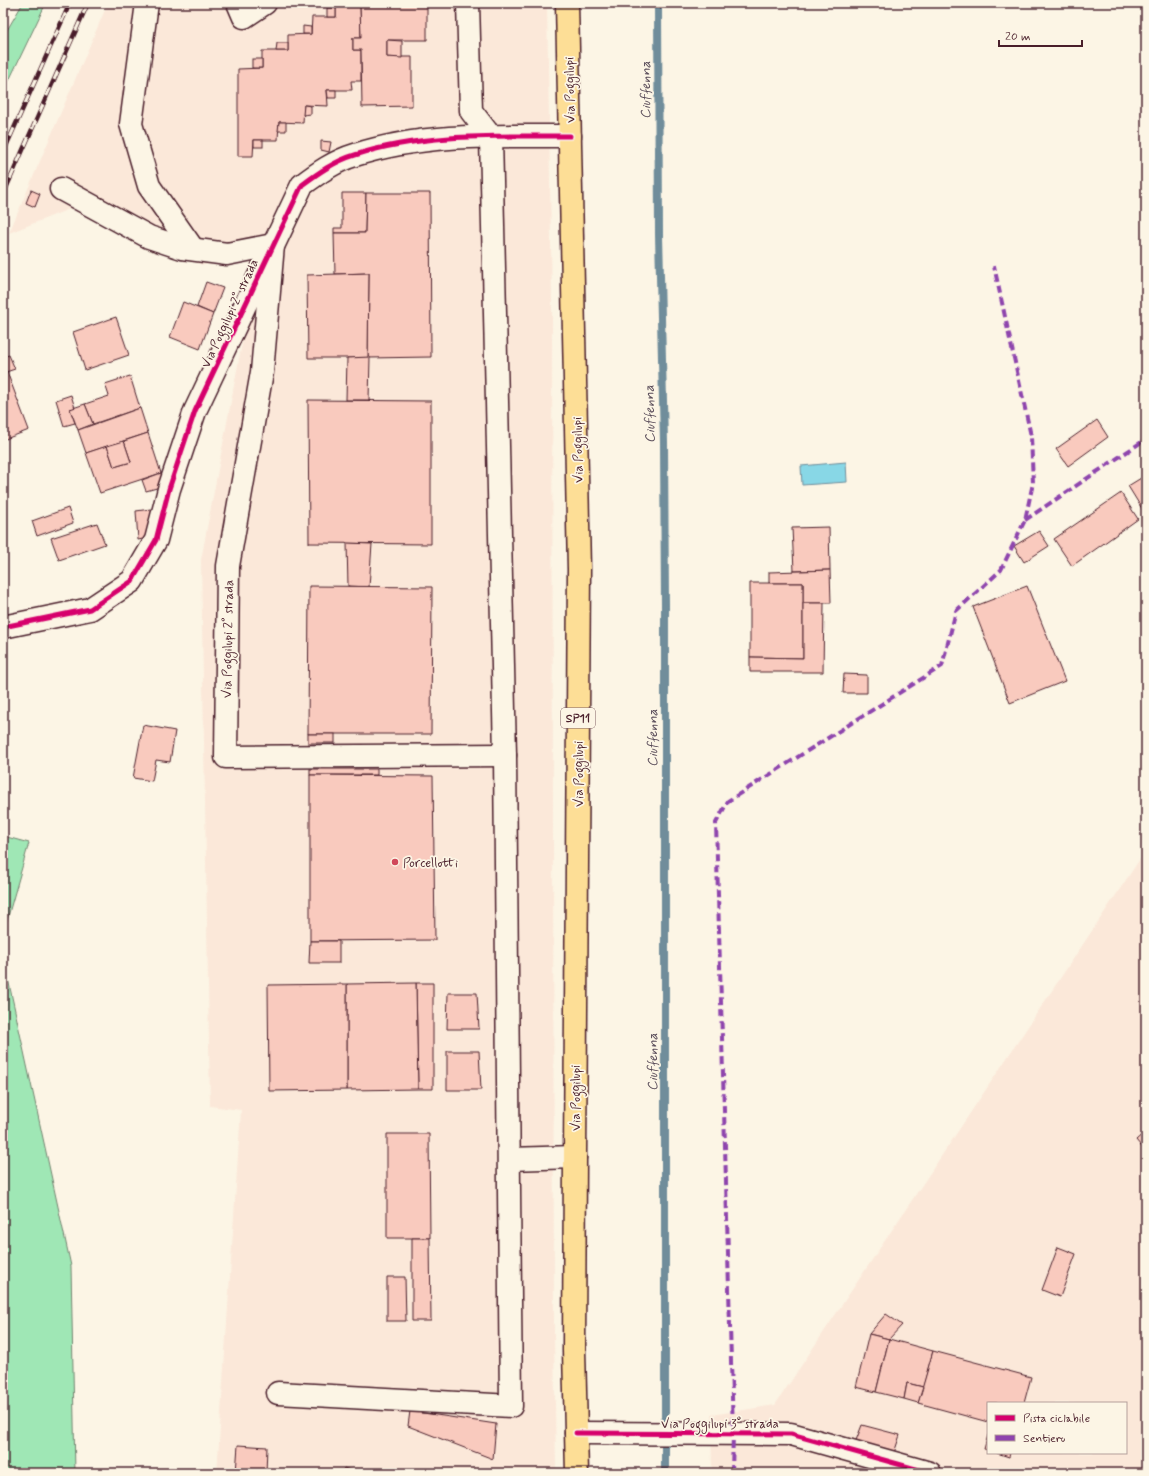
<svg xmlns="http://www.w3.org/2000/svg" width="1149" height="1476" viewBox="0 0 1149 1476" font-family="Mynerve,sans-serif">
<rect width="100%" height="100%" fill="#fcf5e5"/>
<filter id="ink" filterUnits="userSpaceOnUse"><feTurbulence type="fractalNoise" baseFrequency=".025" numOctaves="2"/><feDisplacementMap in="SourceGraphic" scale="8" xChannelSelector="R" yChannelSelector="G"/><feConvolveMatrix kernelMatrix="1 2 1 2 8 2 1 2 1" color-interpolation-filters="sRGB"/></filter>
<g filter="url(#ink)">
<g fill="#fbe8d9" fill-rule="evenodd">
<path d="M108 3H547L552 300 554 1334 556 1473H217L241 1110 210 1106 201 560 258 259 203 265 152 250 72 208 9 233Z"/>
<path d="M1140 859 1146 861V1473H712L711 1415 775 1405ZM988 1403H1126V1453H988Z"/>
</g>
<g fill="#9fe7b5" stroke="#748370">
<path d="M23 3H46L3 93V37Z"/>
<path d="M3 836 29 843 3 934Z"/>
<path d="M3 956 71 1266 75 1473H3Z"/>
</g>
<path fill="#88d7e6" stroke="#6f8d9b" d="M846 462 847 482 802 485 801 466Z"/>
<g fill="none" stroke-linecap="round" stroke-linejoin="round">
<path stroke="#6f8d9b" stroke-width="8" d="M658 3 659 235 664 442 665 607V1473"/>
</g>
<g fill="#f9cabe" stroke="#4a1f2b">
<path d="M336 3H360L361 38H353V50H361V81H351L352 90H327L328 106 304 105 303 123 279 122 278 140H254L253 156H238V69L262 68V51H288V35L311 34 312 17H336Z"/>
<path d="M360 3H427V40H387V57H412V106L362 107 361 50H353V38H361Z"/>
<rect x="327" y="8" width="9" height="9"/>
<path d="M303 26 311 27V34H303Z"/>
<path d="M387 40 402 41V58L387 57Z"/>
<path d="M277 43H288V51H276Z"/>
<rect x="252" y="59" width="10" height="9"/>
<path d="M327 90H336V98H328Z"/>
<path d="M304 105 311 106V114L303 115Z"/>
<path d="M279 122H286V131H278Z"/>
<rect x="254" y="140" width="9" height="7"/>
<path d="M321 141 331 142 329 152 321 150Z"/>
<path d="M31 190 40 194 35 207 26 203Z"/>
<path d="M342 193H366L365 233H334V228H342Z"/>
<path d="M366 193H430L431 357 368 358 369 273 335 274 334 233H365Z"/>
<path d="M369 273 368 358H308L307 275Z"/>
<path d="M206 282 223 288 213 314 197 307Z"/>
<path d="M183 302 213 314 200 349 170 337Z"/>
<path d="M116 317 129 355 85 370 73 332Z"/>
<path d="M9 355 15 369 3 373V357Z"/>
<path d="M370 357 369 400H346L347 358Z"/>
<path d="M7 372 29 430 3 440V373Z"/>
<path d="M130 376 140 408 93 424 85 404 109 396 105 384Z"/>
<path d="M71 395 75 408 70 409 75 423 64 426 56 400Z"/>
<path d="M308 400 431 401V544L309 543Z"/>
<path d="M85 404 93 424 78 430 70 409Z"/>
<path d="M140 408 148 433 86 453 78 430Z"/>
<path d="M1097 420 1108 437 1068 466 1056 449Z"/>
<path d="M148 433 161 473 100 493 86 453 107 446 114 467 131 462 124 441Z"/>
<path d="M124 441 131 462 114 467 107 446Z"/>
<path d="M161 473 164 486 146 491 142 480Z"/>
<path d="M1146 475V510L1144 512 1128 486Z"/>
<path d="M1121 493 1138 519 1072 566 1054 539Z"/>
<path d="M68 508 73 523 37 536 32 521Z"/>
<path d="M158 508 148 538 138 540 136 511Z"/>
<path d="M97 523 105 544 59 560 51 538Z"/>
<path d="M829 527 830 570 794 571 792 528Z"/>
<path d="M1039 531 1049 546 1024 562 1014 546Z"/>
<path d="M347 543 372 544 369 587 348 586Z"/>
<path d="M830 570 831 603H803V583H769V572Z"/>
<path d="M750 583H803V658L750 657Z"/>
<path d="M309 586 432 587 431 734H308Z"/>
<path d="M1027 586 1065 681 1010 703 973 607Z"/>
<path d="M803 603H824L823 672H750V657L803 658Z"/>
<path d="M844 674 867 675V693H843Z"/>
<path d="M143 725 175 731 170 762 156 760 152 781 133 778Z"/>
<rect x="308" y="734" width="27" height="9"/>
<rect x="310" y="769" width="67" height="6"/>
<path d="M310 775 433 776 435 940 310 941Z"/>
<path d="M310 941H339V963H309Z"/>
<path d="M416 983H433V1089H418Z"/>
<path d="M416 983 418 1089 347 1090V984Z"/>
<path d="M347 984V1090L269 1091 268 985Z"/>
<path d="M448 993H477L479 1029H447Z"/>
<path d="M447 1051H479L481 1090H447Z"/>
<path d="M1146 1131V1152L1136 1140Z"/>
<path d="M387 1134H429L430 1238H387Z"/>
<path d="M412 1238H430L431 1321H412Z"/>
<path d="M1058 1247 1076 1254 1060 1297 1042 1290Z"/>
<path d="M387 1277H405L406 1321H387Z"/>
<path d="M886 1314 902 1325 889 1339 869 1334Z"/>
<path d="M869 1334 889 1339 876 1392 856 1387Z"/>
<path d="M889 1339 933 1351 923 1387 907 1383 904 1399 876 1392Z"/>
<path d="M933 1351 1031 1377 1024 1403H988V1422L918 1403Z"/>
<path d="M907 1383 923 1387 918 1403 904 1399Z"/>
<path d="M410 1411 496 1424 493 1459 408 1426Z"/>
<path d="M862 1425 900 1435 894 1453 855 1443Z"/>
<path d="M988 1435V1450L984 1449Z"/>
<path d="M238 1445 267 1447 266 1473H236Z"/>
<path d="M997 1453H1010L1009 1457Z"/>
<path d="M344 1468 359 1473H342Z"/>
</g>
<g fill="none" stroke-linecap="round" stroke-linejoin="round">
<defs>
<g id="minor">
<path d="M147 3 131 124 149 186 193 249"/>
<path d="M238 3 244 17 265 3"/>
<path d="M61 189 149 237 182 248 227 254 273 245 262 372 228 566 226 757 505 755"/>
<path d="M3 627 90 609 132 581 156 540 169 489 195 411 302 185C318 173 335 161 355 155 423 133 498 136 570 136"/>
<path d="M510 1159 575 1157"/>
<path d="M278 1393 511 1406 505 755 491 137 471 111 468 3"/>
<path d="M576 1433 791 1434 930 1473"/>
</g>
<path id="major" d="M567 3 579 569 575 1157 574 1350 577 1473"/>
</defs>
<use href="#minor" stroke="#4a1f2b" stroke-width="25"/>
<use href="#major" stroke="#4a1f2b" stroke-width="25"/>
<use href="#minor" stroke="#fcf5e5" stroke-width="22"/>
<use href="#major" stroke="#fdde96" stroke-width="22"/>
<defs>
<g id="rail">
<path d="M3 153 70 3"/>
<path d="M3 195 88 3"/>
</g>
</defs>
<use href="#rail" stroke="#4a1f2b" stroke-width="4.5"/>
<use href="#rail" stroke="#fcf5e5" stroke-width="3" stroke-dasharray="9" stroke-linecap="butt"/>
<g stroke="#8e44ad" stroke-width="4" stroke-dasharray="8 4" stroke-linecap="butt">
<path d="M1025 520 1146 439"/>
<path d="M732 1473 733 1433 716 823 728 801 942 666 956 611 1001 570 1025 520 1033 483 1031 436 994 266"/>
</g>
<defs>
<g id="cycleway">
<path d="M3 627 90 609 132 581 156 540 169 489 195 411 302 185C318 173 335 161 355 155 423 133 498 136 570 136"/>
<path d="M576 1433 791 1434 930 1473"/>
</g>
</defs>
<use href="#cycleway" stroke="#fcf5e5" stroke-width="8"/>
<use href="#cycleway" stroke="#d6006c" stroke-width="5"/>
</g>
</g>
<circle fill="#d1495b" stroke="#fcf5e5" stroke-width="1.5" cx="395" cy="862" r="4"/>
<g text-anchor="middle" stroke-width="3.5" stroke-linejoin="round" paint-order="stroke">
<rect fill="#fcf5e5" stroke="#7f5f63" stroke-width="1" x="561" y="708" width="34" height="20" rx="3"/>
<g font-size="12" font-weight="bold" fill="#4a1f2b">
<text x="578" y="722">SP11</text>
</g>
<g font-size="13" fill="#4a1f2b" stroke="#fcf5e5">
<text transform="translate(569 90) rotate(-91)" y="5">Via Poggilupi</text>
<text transform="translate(229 313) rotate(-65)" y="5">Via Poggilupi 2° strada</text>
<text transform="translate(577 450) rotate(-91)" y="5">Via Poggilupi</text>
<text transform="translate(227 639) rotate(-89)" y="5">Via Poggilupi 2° strada</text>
<text transform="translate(578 774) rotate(-90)" y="5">Via Poggilupi</text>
<text transform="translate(575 1098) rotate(-90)" y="5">Via Poggilupi</text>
<text x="720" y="1428">Via Poggilupi 3° strada</text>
</g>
<g font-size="13" fill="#4a1f2b" stroke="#fcf5e5" text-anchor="start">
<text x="403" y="867">Porcellotti</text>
</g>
<g font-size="14" font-style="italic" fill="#5a4d5a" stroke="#fcf5e5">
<text transform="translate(645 90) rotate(-90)" y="5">Ciuffenna</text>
<text transform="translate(649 414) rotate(-91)" y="5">Ciuffenna</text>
<text transform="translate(652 738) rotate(-90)" y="5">Ciuffenna</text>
<text transform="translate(652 1062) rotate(-90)" y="5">Ciuffenna</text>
</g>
</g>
<rect width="1149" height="1476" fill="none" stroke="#fcf5e5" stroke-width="16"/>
<rect x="8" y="8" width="1133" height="1460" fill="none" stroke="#4a1f2b" stroke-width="1.5" filter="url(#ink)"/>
<rect x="987" y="1402" width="140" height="52" fill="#fcf5e5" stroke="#b59f9b"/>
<rect x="995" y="1415" width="20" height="6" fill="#d6006c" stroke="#b59f9b"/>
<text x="1023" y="1422" font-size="12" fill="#4a1f2b">Pista ciclabile</text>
<rect x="995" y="1435" width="20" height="6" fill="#8e44ad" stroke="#b59f9b"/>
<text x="1023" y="1442" font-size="12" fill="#4a1f2b">Sentiero</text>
<path d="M999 40v6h83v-6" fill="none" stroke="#4a1f2b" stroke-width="2"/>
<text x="1005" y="40" font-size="12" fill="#4a1f2b" stroke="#fcf5e5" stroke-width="3" paint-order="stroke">20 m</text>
</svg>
